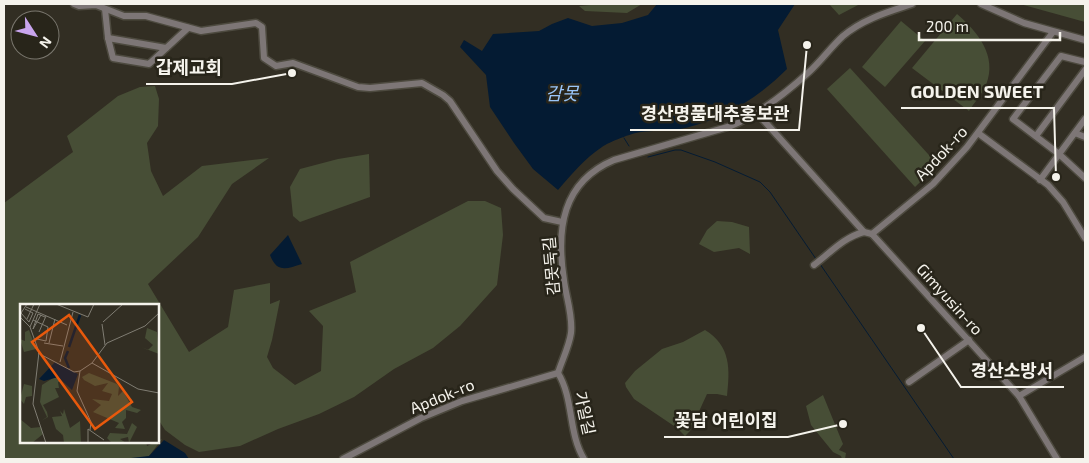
<svg xmlns="http://www.w3.org/2000/svg" width="1089" height="463" viewBox="0 0 1089 463" font-family="'Exo 2','Noto Sans KR',sans-serif">
<rect width="100%" height="100%" fill="#322e23"/>
<g fill="#474e36">
<path d="M602 4H642L627 13 585 11 579 6Z"/>
<path d="M829 4H860L839 15Z"/>
<path d="M1020 4H1085V22Z"/>
<path d="M957 14C977 31 998 56 986 85 982 94 974 103 969 111L912 68Z"/>
<path d="M901 21 925 41 885 87 862 67Z"/>
<path d="M850 68 938 165 915 187 827 89Z"/>
<path d="M155 86 159 99 158 126 147 143 151 171 163 196 202 166 269 158 232 184 198 237 148 284 189 352 228 327 234 290 270 283V304L280 300 272 340 267 357 273 368 295 385 321 371 323 326 309 311 356 292 350 262 468 201H485L501 208 503 235 497 285 460 326 433 348 394 369 354 397 319 414 278 429 240 446 199 452 185 445 165 430 158 419V306H21V442H146L147 446 162 439 149 456 137 459H4V203L73 152 67 136 118 96 140 87Z"/>
<path d="M369 154 370 197 300 222 293 216 290 187 300 169 338 159Z"/>
<path d="M717 221 732 222 749 227 750 254 739 248 714 252 699 244 707 230Z"/>
<path d="M705 330C731 346 730 369 727 396L717 394H707L690 431 685 436 677 428 634 399 626 387 625 383 635 371 662 349 683 342Z"/>
<path d="M823 395 843 444 839 450 846 453 845 459H842L841 456 833 452 811 425 806 406Z"/>
</g>
<g fill="#041b33">
<path d="M657 4H795L778 30 787 69C756 100 719 122 675 130 664 132 652 130 641 132 632 133 609 142 602 147 585 158 571 175 558 190L533 169 514 143 490 107 486 75 460 47 464 40 482 51 493 34 539 31 552 24 568 18 592 26 622 23 648 15Z"/>
<path d="M288 235 302 264C286 269 277 273 270 255Z"/>
<path d="M164 440 185 453 189 459H122L149 456Z"/>
</g>
<g fill="none" stroke-linecap="round" stroke-linejoin="round">
<g stroke="#041b33" stroke-width="1">
<path d="M624 138 629 146"/>
<path d="M648 157 675 150H681L715 162 760 182 770 192 816 259"/>
<path d="M820 264 954 459"/>
</g>
<defs>
<g id="minor">
<path d="M74 4 79 6 96 5 124 16H146L201 31 256 23 262 27 264 58 276 66 293 63 358 87 370 88 422 83 443 95 450 101 497 171 513 189 544 218 562 222"/>
<path d="M981 4 1024 23 1085 40"/>
<path d="M105 9 108 38 113 58 149 64 188 28"/>
<path d="M108 38 166 48"/>
<path d="M1085 62 1061 56 1013 119 1059 154 1085 178"/>
<path d="M757 113 864 232 872 234"/>
<path d="M978 133 1048 185 1063 202 1085 238"/>
<path d="M1075 133 1085 137"/>
<path d="M1036 136 1085 70"/>
<path d="M1040 180 1085 119"/>
<path d="M872 234 1019 396 1057 459"/>
<path d="M872 234 933 184 967 147 1053 32"/>
<path d="M814 265C830 253 844 237 864 232"/>
<path d="M558 373C562 360 569 347 571 333 573 315 566 297 564 280 556 229 562 182 614 160L731 126C759 114 786 93 809 72 821 61 831 47 843 36 863 19 888 12 912 4"/>
<path d="M558 373C574 399 568 433 584 459"/>
<path d="M909 382 969 340"/>
<path d="M1019 396 1085 357"/>
<path d="M343 459 421 418 462 401 558 373"/>
</g>
</defs>
<use href="#minor" stroke="#4d4a3f" stroke-width="9"/>
<use href="#minor" stroke="#7d7676" stroke-width="6"/>
</g>
<g text-anchor="middle" stroke-width="5" stroke-linejoin="round" paint-order="stroke">
<g font-size="16" fill="#f5f3ec" stroke="#28251a">
<text transform="translate(941 153) rotate(-47)" y="6">Apdok-ro</text>
<text transform="translate(551 266) rotate(-95)" y="6">감못둑길</text>
<text transform="translate(950 299) rotate(48)" y="6">Gimyusin-ro</text>
<text transform="translate(442 396) rotate(-22)" y="6">Apdok-ro</text>
<text transform="translate(585 413) rotate(78)" y="6">가일길</text>
</g>
<g font-size="18" font-style="italic" fill="#99c5f8" stroke="#28251a">
<text x="562" y="100">감못</text>
</g>
</g>
<g transform="translate(20 304)">
<rect width="139" height="139" fill="#322e23"/>
<path d="M127 24 137 28 139 50 121 43 128 46 133 41 125 34ZM9 26 16 45 4 48 0 35 5 37V28ZM69 69 97 80 99 83 98 92 103 87 112 103 121 106 117 109 106 106V114L102 118 105 125 95 124 99 119 73 108 81 101 72 95 89 97 92 90 82 87 88 79 75 82 64 76 62 73ZM33 74H40L42 78H38L39 84H35L39 93 23 101 27 108 28 113 21 117 27 113 20 98 22 81ZM4 80 12 82V92L6 93 4 100 0 95ZM44 105 50 124 60 117 61 139H44L43 131 36 125 32 113 42 112 40 107 43 110ZM0 115 11 124 21 123 23 130 12 139H0ZM112 119 117 123 109 139 108 133 100 135 106 139H92L87 134 90 129 107 130Z" fill="#474e36"/>
<path d="M35 58 58 70 52 86 38 73 24 77 19 75Z" fill="#041b33"/>
<path fill="none" stroke="#041b33" stroke-width="2.5" d="M49 43 60 11M48 47 45 54 49 64"/>
<path fill="none" stroke="#807d73" stroke-width="1" d="M36 0 68 13 74 0M6 3 47 21M5 5 13 9 9 18 1 9 7 0M0 13 10 23 19 48 13 100 26 139M7 15 14 0M13 16 28 23M83 18 103 0M82 20 85 41M10 23 20 0M13 25 18 10 25 13M13 25 21 11M19 28 26 12M17 35 26 37 28 23M24 39 43 42M29 39 35 15M18 49 54 68 60 67 72 59 87 39 125 22 139 9M40 58 53 8M72 59 118 85 139 89M60 67 57 87 71 118 70 126M68 139V125L84 136"/>
<path fill="#e8590c" fill-opacity="0.15" stroke="#e8590c" stroke-width="2.5" d="M49 11 112 98 75 125 12 38Z"/>
<rect width="139" height="139" fill="none" stroke="#f5f3ec" stroke-width="2.5"/>
</g>
<path fill="none" stroke="#f5f3ec" stroke-width="2" d="M292 73L232 84H146M1056 177L1054 108H901M807 45L799 130H630M921 328L961 387H1064M843 424L788 437H664"/>
<g fill="#f5f3ec" stroke="#28251a" stroke-width="2">
<circle cx="292" cy="73" r="5"/>
<circle cx="1056" cy="177" r="5"/>
<circle cx="807" cy="45" r="5"/>
<circle cx="921" cy="328" r="5"/>
<circle cx="843" cy="424" r="5"/>
</g>
<g font-size="18" text-anchor="middle" font-weight="bold" fill="#f5f3ec" stroke="#28251a" stroke-width="5" stroke-linejoin="round" paint-order="stroke">
<text x="189" y="74">갑제교회</text>
<text x="977" y="98">GOLDEN SWEET</text>
<text x="715" y="120">경산명품대추홍보관</text>
<text x="1012" y="377">경산소방서</text>
<text x="726" y="427">꽃담 어린이집</text>
</g>
<rect width="1089" height="463" fill="none" stroke="#f5f3ec" stroke-width="10"/>
<g transform="translate(35 35) rotate(126)"><circle r="24" fill="#28251a" stroke="#7a776e"/>
<path d="M0-4L9 19L0 12L-9 19Z" fill="#c9a5ee"/>
<text y="-8" font-size="14" font-weight="bold" text-anchor="middle" fill="#f5f3ec">N</text>
</g>
<path d="M919 32v8h141v-8" fill="none" stroke="#f5f3ec" stroke-width="2.5"/>
<text x="926" y="32" font-size="15" fill="#f5f3ec" stroke="#28251a" stroke-width="4" paint-order="stroke">200 m</text>
</svg>
